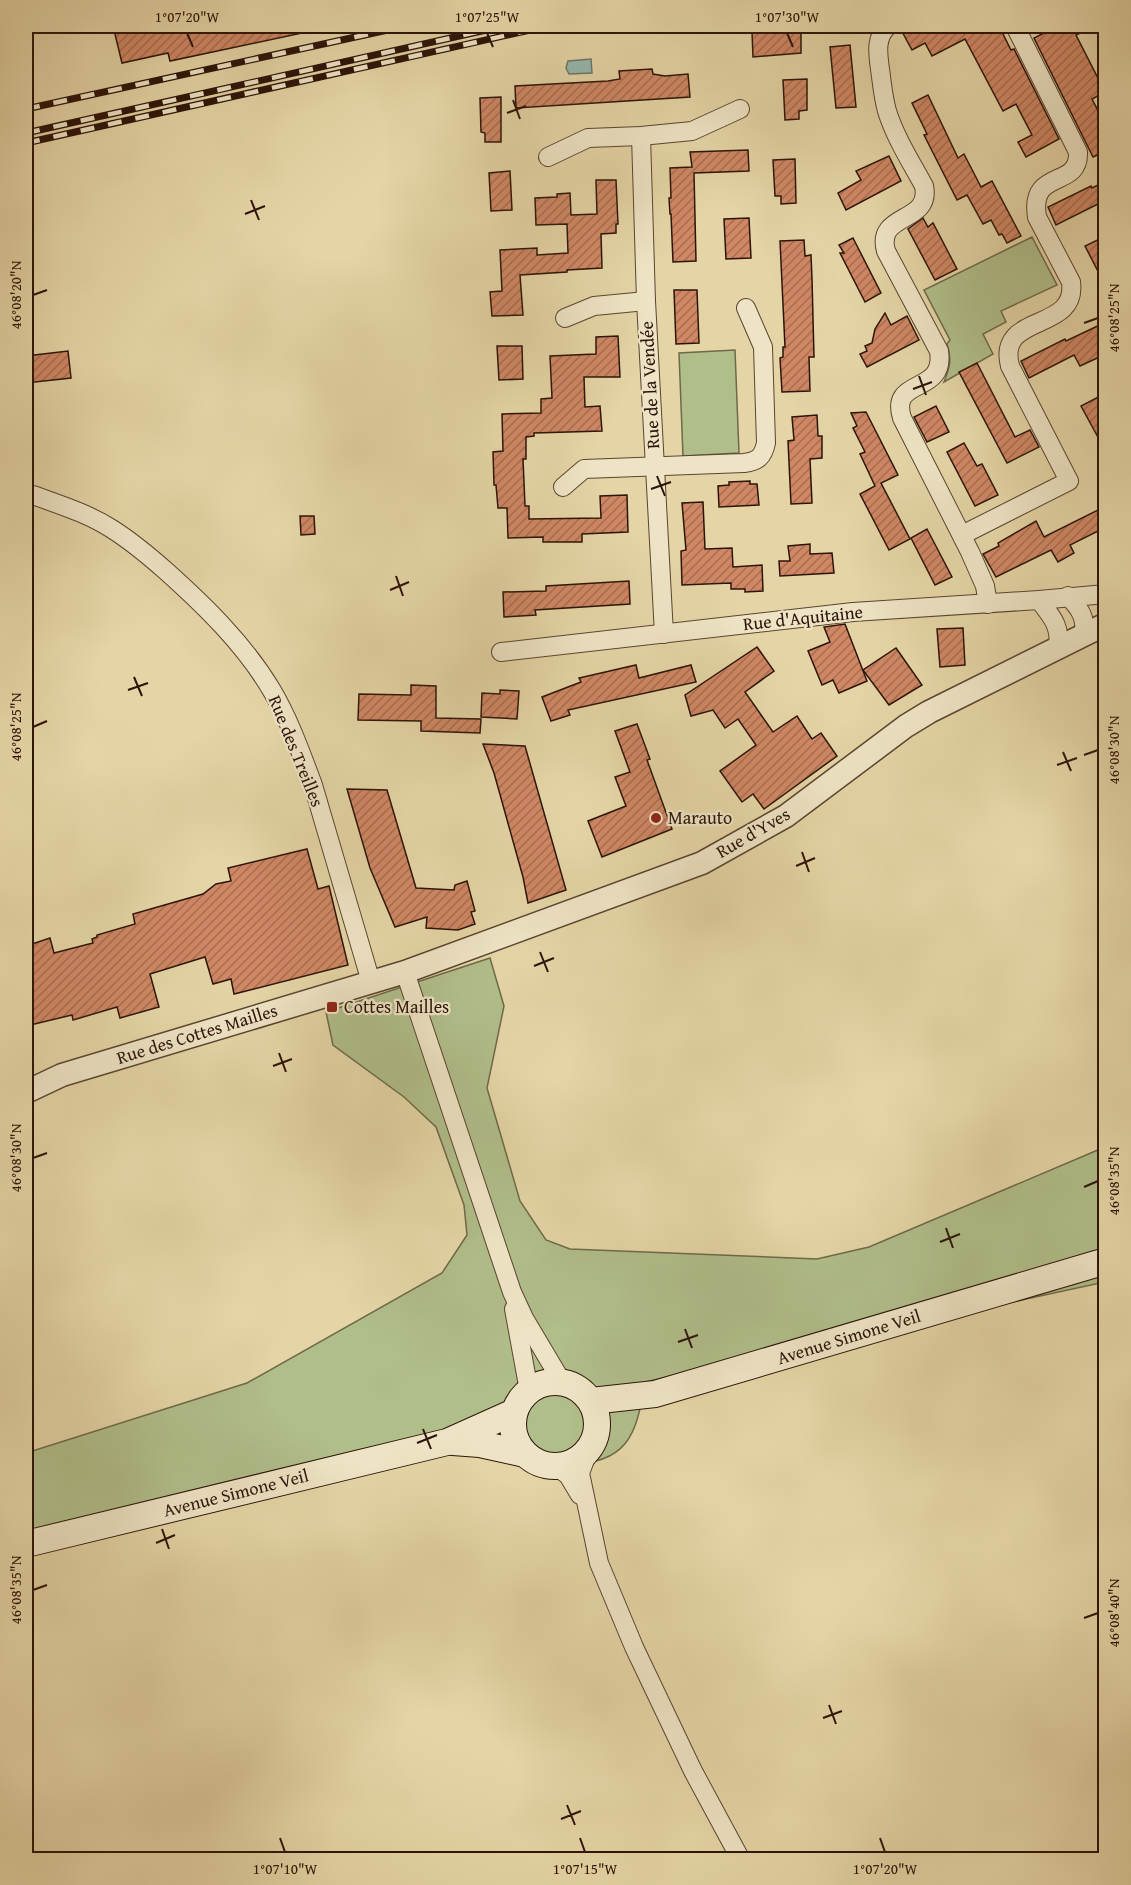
<svg xmlns="http://www.w3.org/2000/svg" width="1131" height="1885" viewBox="0 0 1131 1885" font-family="'Gentium Book Plus',serif">
<defs>
<pattern id="building-hatch" width="6" height="6" patternUnits="userSpaceOnUse" patternTransform="scale(1.5)"><rect width="6" height="6" fill="#cf8764"/><path d="M-1 1l2-2M0 6l6-6M5 7l2-2" fill="none" stroke="#a86d51"/></pattern>
</defs>
<rect width="100%" height="100%" fill="#e5d5a6"/>
<filter id="stains"><feTurbulence type="fractalNoise" baseFrequency=".00333" numOctaves="4"/><feColorMatrix values="0 0 0 0 .2 0 0 0 0 .09 0 0 0 0 .02 0 0 0 .5 -.17"/></filter>
<radialGradient id="worn" r=".72"><stop offset=".6" stop-color="#630" stop-opacity="0"/><stop offset="1" stop-color="#630" stop-opacity=".3"/></radialGradient>
<g fill="#b0be8a" stroke="#6e694a" stroke-width="1.5">
<path d="M1032 237 1057 285 1001 311 1006 322 983 334 993 354 944 382C950 367 952 359 947 344L950 340 924 290Z"/>
<path d="M735 350 739 453 683 456 679 353Z"/>
<path d="M490 958 504 1006 487 1088 520 1201 546 1240 570 1249 817 1259 869 1247 1105 1147V1282L644 1382C639 1435 625 1465 567 1464 557 1463 545 1465 535 1461 521 1457 507 1446 495 1439L26 1556V1453L247 1383 442 1273 467 1235 464 1205 436 1127 404 1097 333 1045 326 1012Z"/>
</g>
<path fill="#97b8ae" stroke="#6c766c" stroke-width="1.5" d="M591 59 592 73 569 74 566 68 568 61Z"/>
<g fill="url(#building-hatch)" stroke="#2c1409" stroke-width="1.5">
<path d="M113 26H307V32L170 61 168 53 122 63Z"/>
<path d="M899 26H990L978 33 993 26H999L1011 50 1014 49 1059 139 1026 157 1018 142 1032 135 1016 104 1003 111 965 39 932 56 925 43 912 50Z"/>
<path d="M1058 26H1095L1076 35 1105 92 1092 99 1106 126V151L1093 157 1034 38Z"/>
<path d="M801 30V53L753 57 752 32Z"/>
<path d="M850 45 856 107 836 108 830 47Z"/>
<path d="M652 69 653 74 665 76 688 74 690 97 516 108 515 86 608 81 620 79 619 71Z"/>
<path d="M807 79V110L799 111V119L785 120 783 80Z"/>
<path d="M928 95 958 158 964 154 981 187 992 181 1021 236 1007 243 1002 234 999 235 991 220 983 224 967 195 957 200 924 135 927 134 912 103Z"/>
<path d="M501 97V142H485V133L481 132 480 98Z"/>
<path d="M748 150 749 171 694 173 696 261 673 262 671 214H670L669 198H671L670 168 692 167 690 152Z"/>
<path d="M889 156 901 181 846 210 838 193 861 180 856 171Z"/>
<path d="M795 159 796 203 781 204V196H775L773 160Z"/>
<path d="M510 171 512 210 491 211 489 173Z"/>
<path d="M596 180H616L618 224H616V233L601 234 602 268 567 270V272L520 275 523 315 492 316 490 292 502 291 500 250 537 248V255L568 253 567 224 536 225 535 198 557 197V194L570 193 571 215 597 214Z"/>
<path d="M1106 181V200L1056 225 1048 207 1091 186 1092 188Z"/>
<path d="M749 218 751 258 726 259 724 219Z"/>
<path d="M923 218 928 227 933 223 957 269 935 280 908 229Z"/>
<path d="M1106 236V287L1085 246Z"/>
<path d="M853 238 881 293 865 302 840 253H844L839 245Z"/>
<path d="M804 240 805 256 811 255 812 279 814 357H809L810 391 782 392 780 358 783 357V347H785L780 241Z"/>
<path d="M674 290H697L699 343 676 344Z"/>
<path d="M885 313 891 325 907 316 919 340 867 367 860 354 867 351 865 346 872 343 875 329Z"/>
<path d="M1106 322V354L1080 366 1074 355 1029 378 1021 361 1065 339 1066 341Z"/>
<path d="M618 336 620 377H584L585 407 600 406 602 431 534 433V436L526 437V459H523L525 506H529V519L601 518 600 496 627 495 628 532 582 534V542H543V537L508 538 507 508H498L496 485H494L493 452 503 451 502 414 541 413V399L552 398 550 356 596 354V337Z"/>
<path d="M497 346H522L523 379 499 380Z"/>
<path d="M68 351 71 378 26 383V356Z"/>
<path d="M977 363 1015 437 1030 430 1039 447 1007 463 959 372Z"/>
<path d="M1106 393V452L1081 406Z"/>
<path d="M936 406 949 432 927 442 914 417Z"/>
<path d="M866 412 898 475 881 483 910 539 889 550 860 494 875 486 860 454 865 452 853 428 857 426 851 413Z"/>
<path d="M817 415 818 436H822V458L810 459 812 503 791 504 788 441 794 440 792 417Z"/>
<path d="M964 443 977 466 982 464 998 495 975 506 947 452Z"/>
<path d="M750 481V484H757L759 505 719 507 718 486 729 485V482Z"/>
<path d="M703 502 705 549 732 548 733 567 762 565 763 591 745 592V589H731V583L682 585 681 551 686 550 682 503Z"/>
<path d="M1106 506V527L1070 545 1074 553 1058 562 1051 550 996 577 983 554 999 546 998 543 1036 521 1044 537Z"/>
<path d="M300 516H314L315 534 301 535Z"/>
<path d="M927 529 952 577 935 585 911 538Z"/>
<path d="M810 544V554L832 553 834 573 780 576 779 561H790L788 546Z"/>
<path d="M629 581 630 604 535 610 536 615 504 617 503 592 546 591V586Z"/>
<path d="M845 624 867 681 839 693 833 680 822 685 808 651 830 642 824 627Z"/>
<path d="M963 628 965 665 940 667 937 629Z"/>
<path d="M757 647 774 671 745 692 773 732 797 716 812 739 821 733 837 756 764 809 753 794 742 802 720 771 756 745 738 719 725 728 713 710 691 716 685 695Z"/>
<path d="M896 648 922 685 889 705 863 670Z"/>
<path d="M636 665 639 678 691 665 696 682 568 710 570 715 551 721 542 697 581 682 579 678Z"/>
<path d="M411 685 436 686V718L481 719 480 733 421 731V721L358 720 359 694 411 695Z"/>
<path d="M500 690 519 691 517 719 481 717 482 693 500 694Z"/>
<path d="M637 724 650 759 647 760 672 829 602 857 588 821 626 806 615 777 630 772 615 731Z"/>
<path d="M483 744 525 746 566 890 528 903 523 877 494 773Z"/>
<path d="M347 789 387 790 416 888 454 890 455 885 467 881 475 911 471 912 475 924 458 930 426 928 427 917 395 927 370 868Z"/>
<path d="M307 849 318 889 329 886 348 965 234 994 231 979 213 984 205 957 150 974 159 1007 120 1018 117 1007 73 1020 72 1015 26 1026V946L50 938 54 953 93 943 92 939 97 937V935L135 924 133 914 203 894 216 884 231 881 228 868Z"/>
</g>
<g fill="none" stroke-linecap="round" stroke-linejoin="round">
<defs>
<g id="minor">
<path d="M888 26C875 37 878 54 880 69 882 83 883 97 887 111 895 137 911 162 924 186 932 224 875 212 886 251L939 351C946 396 889 376 902 418L970 552 985 586 988 604"/>
<path d="M641 136 646 301 664 634"/>
<path d="M548 157 588 138 641 136 692 131 740 109"/>
<path d="M565 318 594 306 646 301"/>
<path d="M563 487 584 469 744 463C758 461 763 457 766 443L763 347 746 308"/>
<path d="M26 495H33C60 505 87 513 112 529 131 541 149 556 166 571 205 606 244 644 271 689 289 719 301 753 313 785L371 982"/>
<path d="M962 535 1069 481 1010 366C996 312 1078 333 1071 282L1037 217C1029 167 1080 190 1078 152L1015 26"/>
<path d="M1068 596C1080 609 1086 617 1084 634"/>
<path d="M1039 600C1052 617 1061 626 1058 648"/>
<path d="M501 652 853 612 1039 600 1106 594"/>
<path d="M405 972 512 1292 524 1318 562 1382"/>
<path d="M514 1309 529 1391"/>
<path d="M588 1452 580 1473 599 1563 634 1647 693 1771 741 1860"/>
<path d="M556 1467 568 1475 580 1495"/>
</g>
<path id="tertiary" d="M26 1092 62 1075 405 972 702 863 786 816 906 726 929 712 1106 624"/>
<g id="secondary">
<circle cx="555" cy="1424" r="42"/>
<path d="M591 1401 655 1394 1106 1261"/>
<path d="M453 1442 480 1444 525 1454"/>
<path d="M26 1544 447 1442 514 1412"/>
</g>
</defs>
<use href="#minor" stroke="#5a4430" stroke-width="20"/>
<use href="#tertiary" stroke="#5a4430" stroke-width="25"/>
<use href="#secondary" stroke="#2c1409" stroke-width="28"/>
<use href="#minor" stroke="#eee4c5" stroke-width="18"/>
<use href="#tertiary" stroke="#eee4c5" stroke-width="22"/>
<use href="#secondary" stroke="#eee4c5" stroke-width="26"/>
<defs>
<g id="rail">
<path d="M26 109 406 26"/>
<path d="M26 133 504 26"/>
<path d="M26 143 548 26"/>
</g>
</defs>
<use href="#rail" stroke="#2c1409" stroke-width="7"/>
<use href="#rail" stroke="#eee4c5" stroke-width="4.5" stroke-dasharray="14" stroke-linecap="butt"/>
</g>
<path fill="none" stroke="#2c1409" stroke-width="2" d="M187 33 193 47M487 33 493 47M787 33 793 47M513 100 520 119M507 113 526 106M251 200 259 220M245 214 265 206M33 295 47 290M1084 323 1098 318M919 376 926 395M913 389 932 382M657 476 665 496M651 489 671 482M396 576 403 596M390 590 409 582M134 677 142 696M128 690 148 683M33 727 47 721M1063 752 1071 771M1084 755 1098 750M1057 765 1077 758M802 852 809 872M796 866 815 858M540 952 548 972M534 966 554 958M279 1053 286 1072M273 1066 292 1059M33 1158 47 1153M1084 1187 1098 1181M946 1228 953 1248M940 1242 960 1234M685 1329 692 1348M678 1342 698 1335M423 1429 431 1449M417 1443 437 1435M162 1529 169 1549M156 1543 175 1535M33 1590 47 1585M1084 1618 1098 1613M829 1705 836 1724M823 1718 842 1711M567 1805 575 1825M561 1819 581 1811M280 1838 285 1852M580 1838 585 1852M880 1838 885 1852"/>
<g fill="#8f2418" stroke="#eee4c5" stroke-width="2">
<circle cx="656" cy="818" r="6"/>
<rect x="326" y="1001" width="12" height="12" rx="3"/>
</g>
<g text-anchor="middle" stroke-width="4.5" stroke-linejoin="round" paint-order="stroke">
<g font-size="18" fill="#2c1409" stroke="#eee4c5">
<text transform="translate(650 385) rotate(-93)" y="6">Rue de la Vendée</text>
<text transform="translate(803 618) rotate(-6)" y="6">Rue d'Aquitaine</text>
<text transform="translate(296 751) rotate(68)" y="6">Rue des Treilles</text>
<text transform="translate(753 833) rotate(-30)" y="6">Rue d'Yves</text>
<text transform="translate(197 1034) rotate(-17)" y="6">Rue des Cottes Mailles</text>
<text transform="translate(849 1337) rotate(-17)" y="6">Avenue Simone Veil</text>
<text transform="translate(236 1493) rotate(-14)" y="6">Avenue Simone Veil</text>
</g>
<g font-size="18" fill="#2c1409" stroke="#eee4c5" text-anchor="start">
<text x="668" y="824">Marauto</text>
<text x="344" y="1013">Cottes Mailles</text>
</g>
</g>
<rect width="1131" height="1885" fill="none" stroke="#e5d5a6" stroke-width="66"/>
<rect x="33" y="33" width="1065" height="1819" fill="none" stroke="#2c1409" stroke-width="2"/>
<g font-size="15" text-anchor="middle" fill="#2c1409">
<text x="187" y="22">1°07'20"W</text>
<text x="487" y="22">1°07'25"W</text>
<text x="787" y="22">1°07'30"W</text>
<text transform="translate(16 295) rotate(-90)" y="5">46°08'20"N</text>
<text transform="translate(1114 318) rotate(-90)" y="5">46°08'25"N</text>
<text transform="translate(16 727) rotate(-90)" y="5">46°08'25"N</text>
<text transform="translate(1114 750) rotate(-90)" y="5">46°08'30"N</text>
<text transform="translate(16 1158) rotate(-90)" y="5">46°08'30"N</text>
<text transform="translate(1114 1181) rotate(-90)" y="5">46°08'35"N</text>
<text transform="translate(16 1590) rotate(-90)" y="5">46°08'35"N</text>
<text transform="translate(1114 1613) rotate(-90)" y="5">46°08'40"N</text>
<text x="285" y="1874">1°07'10"W</text>
<text x="585" y="1874">1°07'15"W</text>
<text x="885" y="1874">1°07'20"W</text>
</g>
<rect width="100%" height="100%" filter="url(#stains)"/>
<rect width="100%" height="100%" fill="url(#worn)"/>
</svg>
